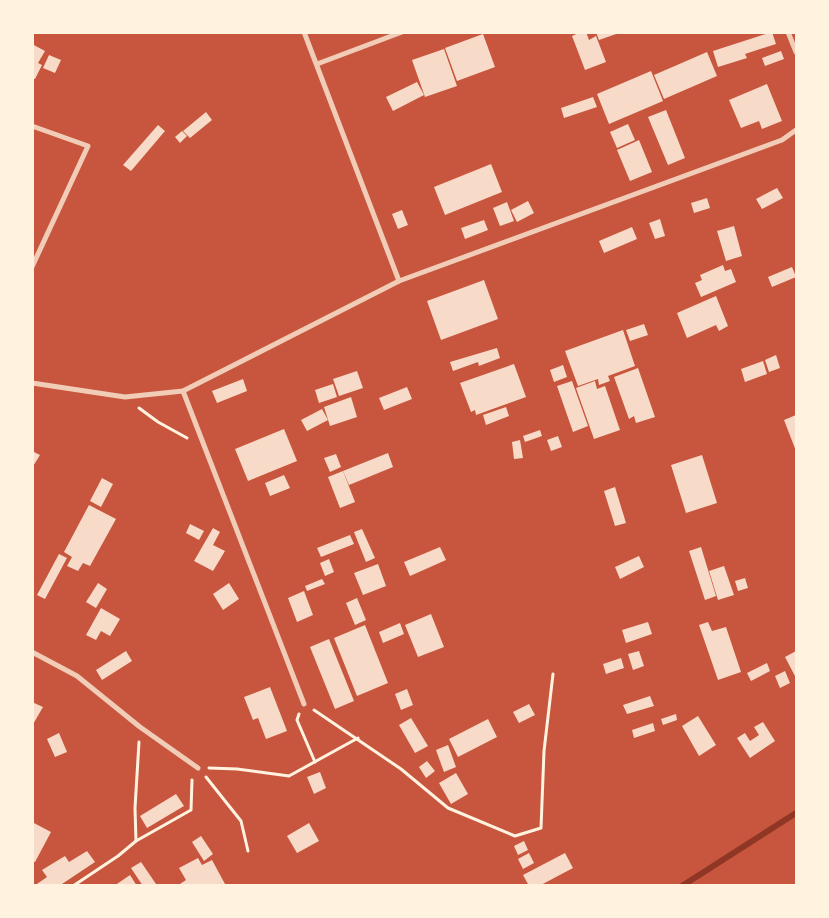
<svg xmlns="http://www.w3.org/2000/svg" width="829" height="918" viewBox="0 0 829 918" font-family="Figtree,sans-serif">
<rect width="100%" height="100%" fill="#c8553d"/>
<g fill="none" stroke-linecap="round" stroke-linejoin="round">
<path stroke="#8f3625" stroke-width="6" d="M682 886 796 813"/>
</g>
<g fill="#f7dbc8">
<path d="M581 32H586L589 40 596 36 606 62 585 70 572 36Z"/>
<path d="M596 32H619V33L599 40Z"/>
<path d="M772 32 776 44 745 54 747 58 718 67 713 51Z"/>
<path d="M483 34 495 67 457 81 445 48Z"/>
<path d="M32 44 45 51 38 63 42 65 35 79 32 78Z"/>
<path d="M444 49 457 86 425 97 412 60Z"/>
<path d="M781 51 784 59 765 66 762 58Z"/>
<path d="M707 52 717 76 664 99 654 75Z"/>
<path d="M49 55 61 60 55 73 43 68Z"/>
<path d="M651 71 663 101 609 124 597 94Z"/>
<path d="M417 82 424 95 393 111 386 97Z"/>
<path d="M767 84 782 121 762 129 759 121 741 128 729 100Z"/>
<path d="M593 97 597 107 564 118 561 108Z"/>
<path d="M666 110 685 158 668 165 648 117Z"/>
<path d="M206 112 212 120 190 138 183 131Z"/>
<path d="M628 124 635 140 617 148 610 132Z"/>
<path d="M158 125 165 131 131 171 123 165Z"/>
<path d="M182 131 187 136 180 143 175 137Z"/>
<path d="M639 140 652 172 630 181 617 150Z"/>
<path d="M491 164 502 192 445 215 434 187Z"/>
<path d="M777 188 783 198 762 209 756 199Z"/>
<path d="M707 198 710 208 694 213 691 203Z"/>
<path d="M528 201 534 213 517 222 511 210Z"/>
<path d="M507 202 514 221 500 226 493 208Z"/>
<path d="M402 210 408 225 398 229 392 214Z"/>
<path d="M660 219 665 236 655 239 649 223Z"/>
<path d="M484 220 488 230 465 239 461 228Z"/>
<path d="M734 226 742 256 726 261 717 231Z"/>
<path d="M632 227 637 239 604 253 599 241Z"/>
<path d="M723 265 725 271 731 269 736 282 701 297 695 283 702 280 700 275Z"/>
<path d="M792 267 796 277 772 287 768 277Z"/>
<path d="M484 280 498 319 441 340 427 301Z"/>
<path d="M716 296 728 326 719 331 716 325 687 338 677 313Z"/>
<path d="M644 324 648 335 630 341 626 330Z"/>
<path d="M623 330 635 366 608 376 610 381 599 385 598 379 578 386 565 351Z"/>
<path d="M497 348 500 358 479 366 478 362 453 371 450 362Z"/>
<path d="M776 355 780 368 769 372 765 360Z"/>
<path d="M763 361 767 374 745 382 741 369Z"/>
<path d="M514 364 526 397 476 415 475 410 471 412 460 383Z"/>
<path d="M563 365 567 377 554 382 550 370Z"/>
<path d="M638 368 655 417 636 423 634 416 629 419 614 377Z"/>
<path d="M357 371 363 388 339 396 333 379Z"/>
<path d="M243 379 247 391 217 403 212 391Z"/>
<path d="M572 381 588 426 573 432 557 386Z"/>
<path d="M595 381 597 389 605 386 620 430 594 439 576 388Z"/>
<path d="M333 384 337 397 319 403 315 390Z"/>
<path d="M407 387 412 399 384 410 379 398Z"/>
<path d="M351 397 357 417 330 426 324 407Z"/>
<path d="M506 407 509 416 486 425 483 415Z"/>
<path d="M322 409 328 420 307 431 301 420Z"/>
<path d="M796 415V451L784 420Z"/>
<path d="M284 429 297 461 248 481 235 449Z"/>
<path d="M540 430 542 436 525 442 523 436Z"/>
<path d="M558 436 562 447 551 451 547 440Z"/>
<path d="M520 440 523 458 514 459 512 442Z"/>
<path d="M32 451 40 455 32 468Z"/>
<path d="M388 453 393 467 349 485 343 471Z"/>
<path d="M336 454 341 467 330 472 324 458Z"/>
<path d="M702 455 717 503 686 513 671 465Z"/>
<path d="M343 471 355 502 340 508 328 477Z"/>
<path d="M284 475 290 488 270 496 265 483Z"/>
<path d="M102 478 113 484 101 507 90 501Z"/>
<path d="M615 487 626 523 615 526 604 491Z"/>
<path d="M89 505 116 519 90 566 83 563 78 571 67 566 72 557 64 552Z"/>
<path d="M190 524 204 531 199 540 186 533Z"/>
<path d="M213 528 220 532 213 545 225 551 213 571 194 561Z"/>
<path d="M362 529 375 558 366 562 354 532Z"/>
<path d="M350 535 354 544 321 557 317 548Z"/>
<path d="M440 547 446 560 410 576 404 562Z"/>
<path d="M701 547 716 596 705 600 689 551Z"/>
<path d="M59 554 67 558 45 599 37 595Z"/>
<path d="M639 556 644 567 620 579 615 567Z"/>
<path d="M329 559 334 572 325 576 320 563Z"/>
<path d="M378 564 386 586 363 595 354 573Z"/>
<path d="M724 566 734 595 718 600 709 571Z"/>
<path d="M745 578 748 588 738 591 735 581Z"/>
<path d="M322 579 325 584 307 591 305 586Z"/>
<path d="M98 583 107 589 96 608 86 602Z"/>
<path d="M229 583 239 599 223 610 213 594Z"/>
<path d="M304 591 313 615 297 622 288 598Z"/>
<path d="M357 598 366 620 355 625 346 603Z"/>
<path d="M101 608 120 619 110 636 101 631 96 640 86 635Z"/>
<path d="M431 614 444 647 418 657 405 625Z"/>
<path d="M648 622 652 634 626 643 622 630Z"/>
<path d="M708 622 712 631 726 627 741 672 718 680 699 625Z"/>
<path d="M400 623 404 634 383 643 379 632Z"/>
<path d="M365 625 388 683 357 696 334 638Z"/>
<path d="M329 639 354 701 335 709 310 647Z"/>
<path d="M126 651 132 661 102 680 96 670Z"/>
<path d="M639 651 644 666 633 670 628 654Z"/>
<path d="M796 651V678L785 657Z"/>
<path d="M621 658 624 668 606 674 603 664Z"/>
<path d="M767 663 770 671 751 681 747 673Z"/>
<path d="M785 671 790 683 780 688 775 676Z"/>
<path d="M270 687 287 731 266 739 258 718 253 720 244 697Z"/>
<path d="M407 689 413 705 401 710 395 694Z"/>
<path d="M650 696 654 706 627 714 623 705Z"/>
<path d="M32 702 43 707 32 726Z"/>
<path d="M529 704 535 715 519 723 513 712Z"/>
<path d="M676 714 677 720 663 725 661 719Z"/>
<path d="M698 716 716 745 699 756 682 726Z"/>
<path d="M411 718 428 746 415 753 399 725Z"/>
<path d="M488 719 497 737 458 757 449 739Z"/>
<path d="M763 722 775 741 750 758 737 738 745 733 750 741 759 735 754 727Z"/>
<path d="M653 723 655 731 634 738 632 730Z"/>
<path d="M59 733 67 752 55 757 47 739Z"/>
<path d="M448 745 456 767 444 772 436 750Z"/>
<path d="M427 761 435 771 426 778 419 767Z"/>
<path d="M320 772 326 788 314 794 307 777Z"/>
<path d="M456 773 468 794 451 804 439 783Z"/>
<path d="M176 794 184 806 147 828 140 816Z"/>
<path d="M32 822 51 832 35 862 32 861Z"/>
<path d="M309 823 319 841 297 853 287 836Z"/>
<path d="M201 836 213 854 204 861 192 842Z"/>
<path d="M524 841 528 850 518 855 514 846Z"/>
<path d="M87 851 95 862 59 886H34L47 877 42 870 65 856 69 862Z"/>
<path d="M529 853 534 863 523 869 518 859Z"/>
<path d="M565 853 573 868 539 886H529L523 875Z"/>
<path d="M198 858 202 865 212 860 225 884 222 886H177L186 880 179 868Z"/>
<path d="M141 862 156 884 153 886H143L131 868Z"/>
<path d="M130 875 137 886H114Z"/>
</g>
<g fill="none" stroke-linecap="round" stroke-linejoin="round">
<g stroke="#fff3e0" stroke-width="3">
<path d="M139 408 158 422 187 438"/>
<path d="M314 710 401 769 448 808 515 836 541 828 544 751 553 674"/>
<path d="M299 714 297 720 315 762"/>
<path d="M209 768 237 769 289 776 358 738"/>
<path d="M206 777 241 821 248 851"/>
<path d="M136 841 135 808 139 742"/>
<path d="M73 886 118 856 136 841 191 810 192 780"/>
</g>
<g stroke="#f1ccb7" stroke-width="5">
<path d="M304 32 399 281"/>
<path d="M788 32 796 52"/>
<path d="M317 64 402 32"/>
<path d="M32 126 88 146 32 267"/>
<path d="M32 383 125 397 183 391 399 281 782 140 796 130"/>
<path d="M183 391 304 704"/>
<path d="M32 652 77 676 140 727 198 768"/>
</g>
</g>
<rect width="829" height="918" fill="none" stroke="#fff3e0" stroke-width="68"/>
</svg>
